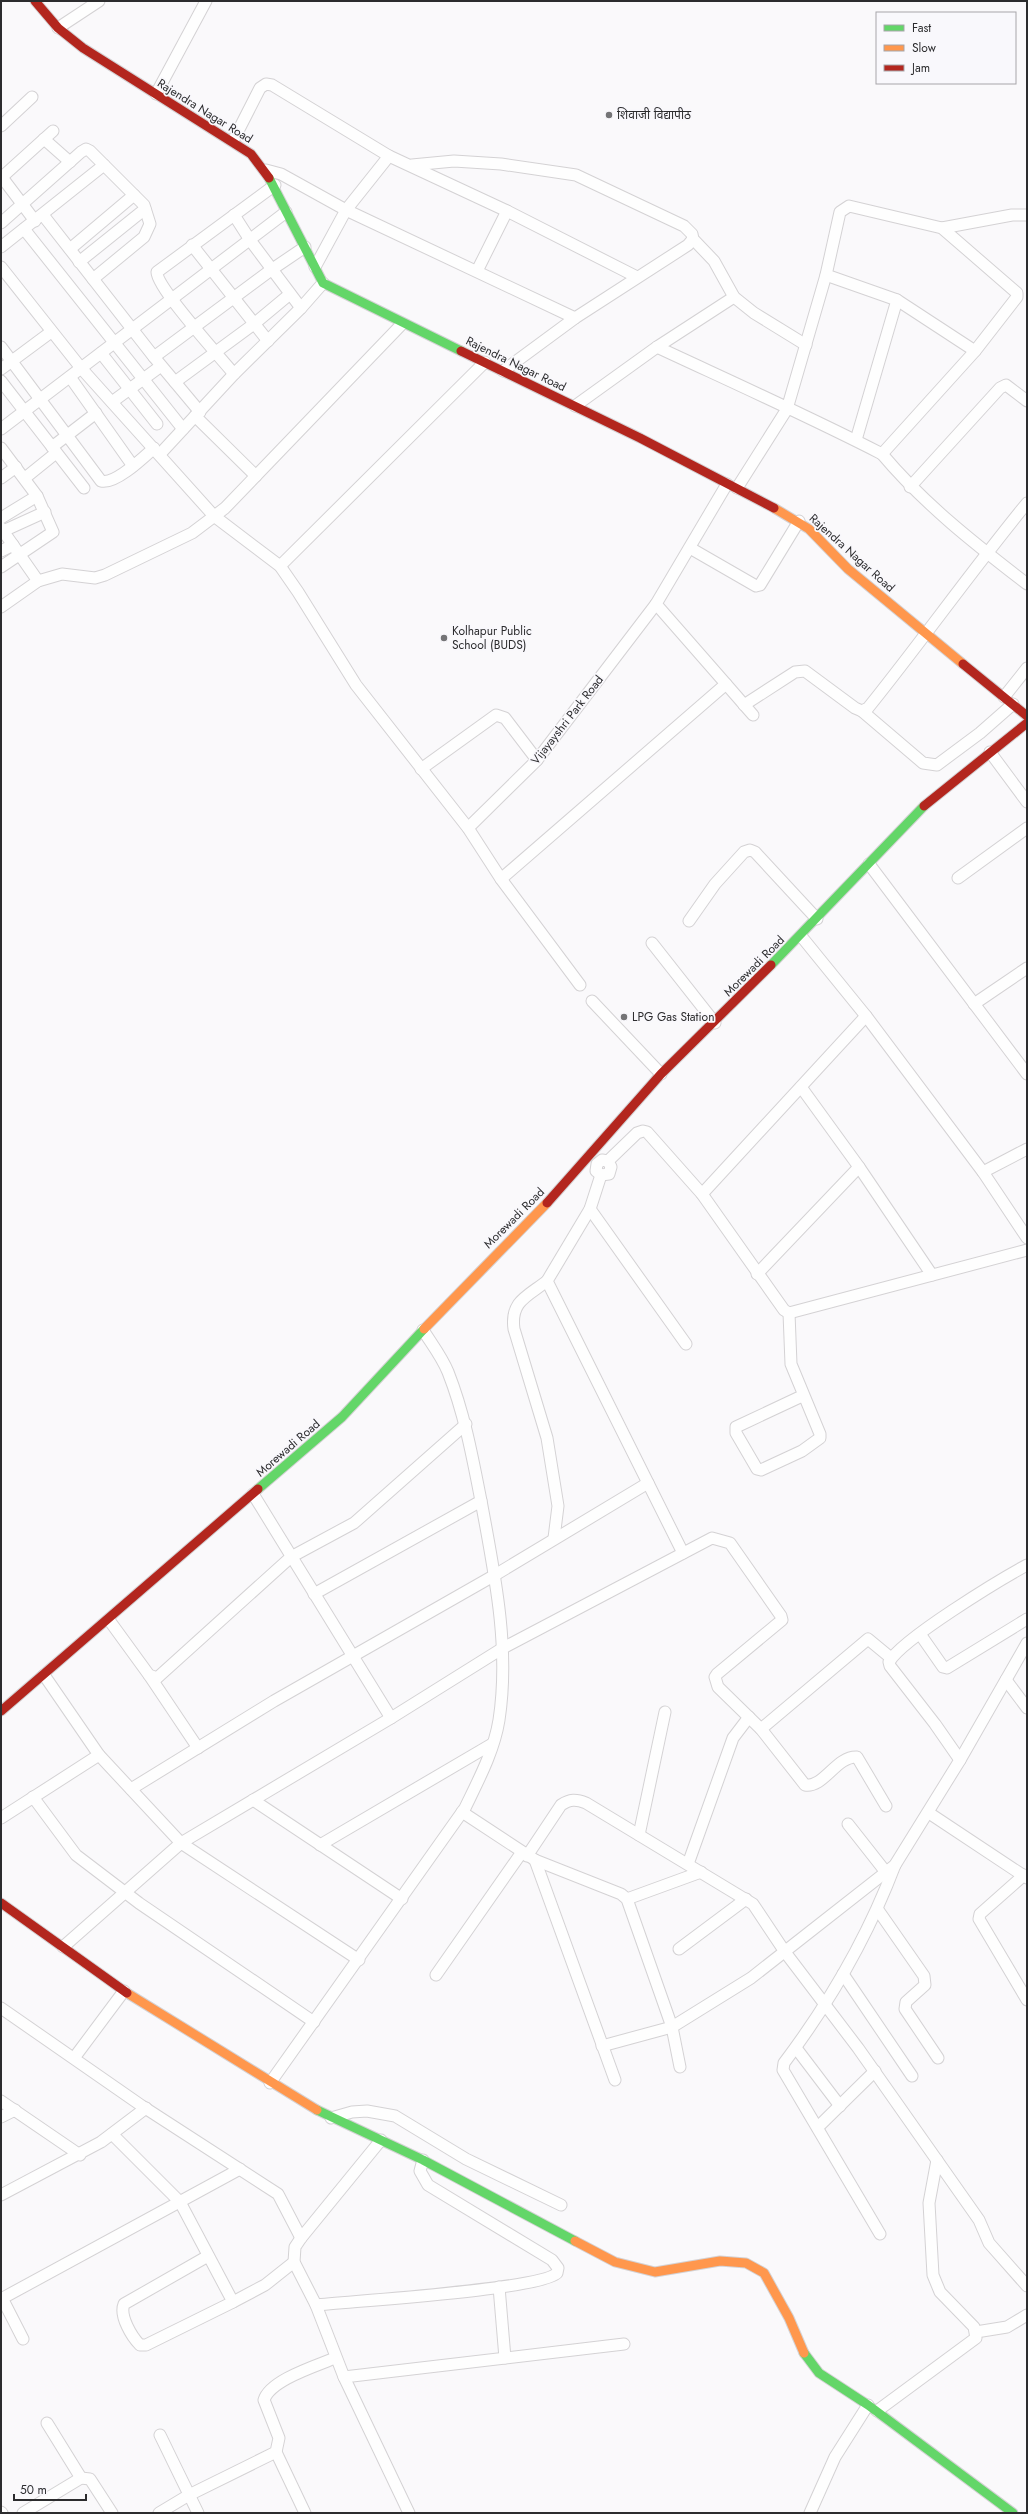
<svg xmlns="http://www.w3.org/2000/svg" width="1028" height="2514" viewBox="0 0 1028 2514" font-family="Jost,'Noto Sans Devanagari',sans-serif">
<rect width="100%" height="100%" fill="#faf9fb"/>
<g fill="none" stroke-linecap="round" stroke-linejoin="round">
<defs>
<g id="street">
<path d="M58 28 99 1"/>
<path d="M156 94 206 1"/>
<path d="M1 126 32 97"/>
<path d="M44 139 70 162"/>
<path d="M233 141 260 88 266 84 272 85 389 156 507 211 637 277"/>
<path d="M412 165 454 161 501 164 576 175 684 226 692 234 693 239 714 261 734 297 754 313 806 345"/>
<path d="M266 170 281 174 346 210 575 318 688 245 693 239"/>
<path d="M1 176 35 221"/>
<path d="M1 178 53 131"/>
<path d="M43 215 154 357 200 412"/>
<path d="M234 215 250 240 301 308"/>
<path d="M1 223 81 152 86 149 90 151 144 205 150 224 144 237 93 279"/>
<path d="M942 228 1012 215H1027"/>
<path d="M24 229 183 429"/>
<path d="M192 245 268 341"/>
<path d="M1 247 104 165"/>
<path d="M70 249 134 195"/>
<path d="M79 262 145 209"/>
<path d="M1 267 81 368 214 516 280 566 298 592 356 685 468 828 501 879 580 985"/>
<path d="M315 267 346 210 389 156"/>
<path d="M477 271 507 211"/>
<path d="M826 275 897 300 975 351"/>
<path d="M1 347 101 481C115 485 144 457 154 448"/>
<path d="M657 347C732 382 808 416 882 454L975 351 1017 297V293L942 228 849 206 840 212 826 275 787 409 737 488"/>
<path d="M101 353 157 424"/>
<path d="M154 357 271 270 305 247"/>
<path d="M1 369 51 332"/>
<path d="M503 371 575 318"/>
<path d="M234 374C221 358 156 287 157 272L275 185"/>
<path d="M70 377 133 466"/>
<path d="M1 381 84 488"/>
<path d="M175 382 254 324 290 294"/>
<path d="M112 402 161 366"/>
<path d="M575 406 657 347 734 297"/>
<path d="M195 416 256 476"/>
<path d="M1 429 286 212"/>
<path d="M856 440 897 300"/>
<path d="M52 447 96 413"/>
<path d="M1 448 37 496 53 532 1 567"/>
<path d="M160 454 234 374 301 308 323 283"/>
<path d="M882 454C924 504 975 544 1027 584"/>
<path d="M1 478 16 467"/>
<path d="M25 478 56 453"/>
<path d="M910 487 1000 388 1006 385 1027 401"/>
<path d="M1 518 37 496"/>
<path d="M1 528 38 581"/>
<path d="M1 532 45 512"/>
<path d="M690 548 756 586 760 585 799 521"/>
<path d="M1 551 13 545"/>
<path d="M280 566 485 362"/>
<path d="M1 607 38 581 62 574 95 578 105 575 192 533 225 508 402 324"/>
<path d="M726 684 753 715"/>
<path d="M1004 697 1027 668"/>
<path d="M744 705 795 672 805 671 855 708 862 711 923 763 937 765 980 733 1013 704"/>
<path d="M862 711 868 708C922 641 972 570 1027 503"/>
<path d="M990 752 1027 802"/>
<path d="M421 769 496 715 505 718 537 760"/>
<path d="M468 828 537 760 656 604"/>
<path d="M869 864 1027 1074"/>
<path d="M958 878 1027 828"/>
<path d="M501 879 726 684 656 604 727 484"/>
<path d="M689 921 715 884 744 852 750 850 755 852 817 919"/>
<path d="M801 936 866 1016 983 1172 1027 1238"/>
<path d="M652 943 715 1023"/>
<path d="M592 1001 661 1074"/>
<path d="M974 1004 1027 968"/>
<path d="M801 1087 859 1167 932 1275"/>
<path d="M983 1172 1027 1149"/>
<path d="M601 1175 609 1174 611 1167 608 1161 637 1133 643 1131 647 1132 702 1194 784 1310 789 1313 1027 1250"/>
<path d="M601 1175 590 1209 547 1281 683 1553"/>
<path d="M601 1175 596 1171 597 1164 602 1160 608 1161"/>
<path d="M702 1194 866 1016"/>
<path d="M590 1209 686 1344"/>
<path d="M757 1274 859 1167"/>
<path d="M547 1281C528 1296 510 1301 514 1329L547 1438 558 1506 554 1538"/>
<path d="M789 1313 791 1364 820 1434V1438L802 1451 761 1470 757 1469 736 1433V1427L802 1396"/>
<path d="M253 1494 391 1718"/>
<path d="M314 1594 481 1501"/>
<path d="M109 1620 149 1675 157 1678 291 1557 354 1523 466 1424"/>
<path d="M920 1634 943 1667 947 1668 1027 1619"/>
<path d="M44 1675 99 1755 181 1843 359 1960"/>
<path d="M149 1675 198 1748"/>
<path d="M1006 1680 1027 1708"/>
<path d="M761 1729 868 1639 891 1658"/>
<path d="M960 1760 1027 1643"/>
<path d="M131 1789 274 1701 495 1575 648 1483"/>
<path d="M33 1797 76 1855 139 1903 314 2022"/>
<path d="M253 1800 402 1899"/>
<path d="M462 1812 535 1860 621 1894 627 1899 672 2027 680 2067"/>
<path d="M929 1813 1027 1878"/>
<path d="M1 1818 99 1755"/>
<path d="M848 1824 885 1871"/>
<path d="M639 1835 665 1712"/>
<path d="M320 1845 492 1744"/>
<path d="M527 1856 561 1805C570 1799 576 1799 586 1803L753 1904 785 1952 858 2048 979 2220 989 2243 1027 2286"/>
<path d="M535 1860 615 2080"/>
<path d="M688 1864 733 1738 749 1717"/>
<path d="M1024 1875 980 1914 979 1919 1027 2000"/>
<path d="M627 1899 701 1872"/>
<path d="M878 1910 924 1976 925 1985 906 2002 905 2009 938 2058"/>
<path d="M63 1947 181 1843 391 1718 503 1648 712 1538 730 1543 781 1616 782 1620 717 1674 715 1677 718 1687 761 1729 805 1785C824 1788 836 1756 857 1757L886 1806"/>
<path d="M679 1949 746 1899"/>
<path d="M843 1974 912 2076"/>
<path d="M436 1975 522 1852"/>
<path d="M1 2008 142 2106 278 2194 301 2238"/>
<path d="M602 2046 672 2027 751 1978 895 1865 960 1760 935 1724 890 1666 889 1662C902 1639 1001 1579 1027 1565"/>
<path d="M796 2048 840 2106"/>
<path d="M74 2058 124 1991"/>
<path d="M270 2083 465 1808C479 1779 494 1751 499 1720 510 1649 495 1576 482 1506 473 1460 465 1415 448 1372 442 1357 431 1343 423 1330"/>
<path d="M1 2101 80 2155"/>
<path d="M1 2117 15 2110"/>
<path d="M331 2118 352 2112 367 2111 395 2116 466 2159 561 2205"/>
<path d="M818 2127 875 2071"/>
<path d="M112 2134 180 2202 233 2302 146 2345H140C132 2337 119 2316 124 2304L208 2256"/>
<path d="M381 2140 301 2238 295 2247 294 2262 316 2305 344 2377 409 2513"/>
<path d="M1 2195 101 2142 146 2108"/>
<path d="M880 2234 783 2070 784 2063C830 2002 868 1936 895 1865"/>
<path d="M499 2287 505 2358"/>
<path d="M2 2298 23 2339"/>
<path d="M1 2299 240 2169"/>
<path d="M233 2302 265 2285 294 2262"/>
<path d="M316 2305C351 2301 540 2290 557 2273L558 2268 552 2260 428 2185 420 2171 423 2160"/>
<path d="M976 2332 1007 2327 1027 2315"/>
<path d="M344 2377 624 2344"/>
<path d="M877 2411 976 2338 974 2327 940 2292 933 2275 929 2203 937 2160"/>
<path d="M47 2423 81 2478"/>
<path d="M160 2435 198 2513"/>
<path d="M276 2452 305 2513"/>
<path d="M1 2512 2 2513"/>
<path d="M23 2513 81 2478 90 2479 112 2513"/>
<path d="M159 2513 189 2495 276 2452 279 2438 264 2400C270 2380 316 2366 335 2358"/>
<path d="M810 2513 835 2457 868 2405"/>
</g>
<g id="fast">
<path d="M269 178 323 283 461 351"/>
<path d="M771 965 924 806"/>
<path d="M258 1489 342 1417 424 1329"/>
<path d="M317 2110 423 2160 575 2241"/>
<path d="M804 2353 819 2373 868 2405 1013 2513"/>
</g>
<g id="slow">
<path d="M774 508 809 529 848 569 963 664"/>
<path d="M424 1329 547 1203"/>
<path d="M127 1993 317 2110"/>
<path d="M575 2241 615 2262 655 2272 720 2261 746 2263 764 2273 789 2318 804 2353"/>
</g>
<g id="jam">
<path d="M35 1 58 28 83 48 251 154 269 178"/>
<path d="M461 351 640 438 774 508"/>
<path d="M963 664 1027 716"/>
<path d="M924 806 1027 723"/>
<path d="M547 1203 661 1074 771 965"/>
<path d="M1 1711 258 1489"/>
<path d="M1 1903 127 1993"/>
</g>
</defs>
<use href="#street" stroke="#d4d2d4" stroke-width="13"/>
<use href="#fast" stroke="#d4d2d4" stroke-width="11"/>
<use href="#slow" stroke="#d4d2d4" stroke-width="11"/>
<use href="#jam" stroke="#d4d2d4" stroke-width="11"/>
<use href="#street" stroke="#fefefe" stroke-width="11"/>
<use href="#fast" stroke="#63d668" stroke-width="9"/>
<use href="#slow" stroke="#ff974d" stroke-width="9"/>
<use href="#jam" stroke="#b3261e" stroke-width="9"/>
</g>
<g fill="#747476" stroke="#f9f8fc" stroke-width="1.5">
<circle cx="609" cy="115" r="4"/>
<circle cx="444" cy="638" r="4"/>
<circle cx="624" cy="1017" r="4"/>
</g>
<g text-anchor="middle" stroke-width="3.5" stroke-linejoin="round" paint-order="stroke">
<g font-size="12" fill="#2c2c2e" stroke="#f9f8fc">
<text transform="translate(205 111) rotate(32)" y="4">Rajendra Nagar Road</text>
<text transform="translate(516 364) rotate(26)" y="4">Rajendra Nagar Road</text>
<text transform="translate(852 553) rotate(42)" y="4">Rajendra Nagar Road</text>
<text transform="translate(567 720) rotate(-52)" y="4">Vijayayshri Park Road</text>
<text transform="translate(754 966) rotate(-45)" y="4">Morewadi Road</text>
<text transform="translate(514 1218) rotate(-45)" y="4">Morewadi Road</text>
<text transform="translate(288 1448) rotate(-41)" y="4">Morewadi Road</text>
</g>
<g font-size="12" fill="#2c2c2e" stroke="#f9f8fc" text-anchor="start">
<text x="617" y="119">शिवाजी विद्यापीठ</text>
<text x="452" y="635">Kolhapur Public<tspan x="452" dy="14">School (BUDS)</tspan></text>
<text x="632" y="1021">LPG Gas Station</text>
</g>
</g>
<rect width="1028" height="2514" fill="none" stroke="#2c2c2e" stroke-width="4"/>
<rect x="876" y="12" width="140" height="72" fill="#f9f8fc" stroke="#a7a6aa"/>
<rect x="884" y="25" width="20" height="6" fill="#63d668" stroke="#a7a6aa"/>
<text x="912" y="32" font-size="12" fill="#2c2c2e">Fast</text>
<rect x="884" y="45" width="20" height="6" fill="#ff974d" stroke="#a7a6aa"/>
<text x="912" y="52" font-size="12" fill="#2c2c2e">Slow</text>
<rect x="884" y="65" width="20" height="6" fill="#b3261e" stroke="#a7a6aa"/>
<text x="912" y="72" font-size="12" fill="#2c2c2e">Jam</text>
<path d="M14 2494v6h72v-6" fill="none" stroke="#2c2c2e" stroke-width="2"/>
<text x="20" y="2494" font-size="12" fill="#2c2c2e" stroke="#f9f8fc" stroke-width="3" paint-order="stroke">50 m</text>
</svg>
